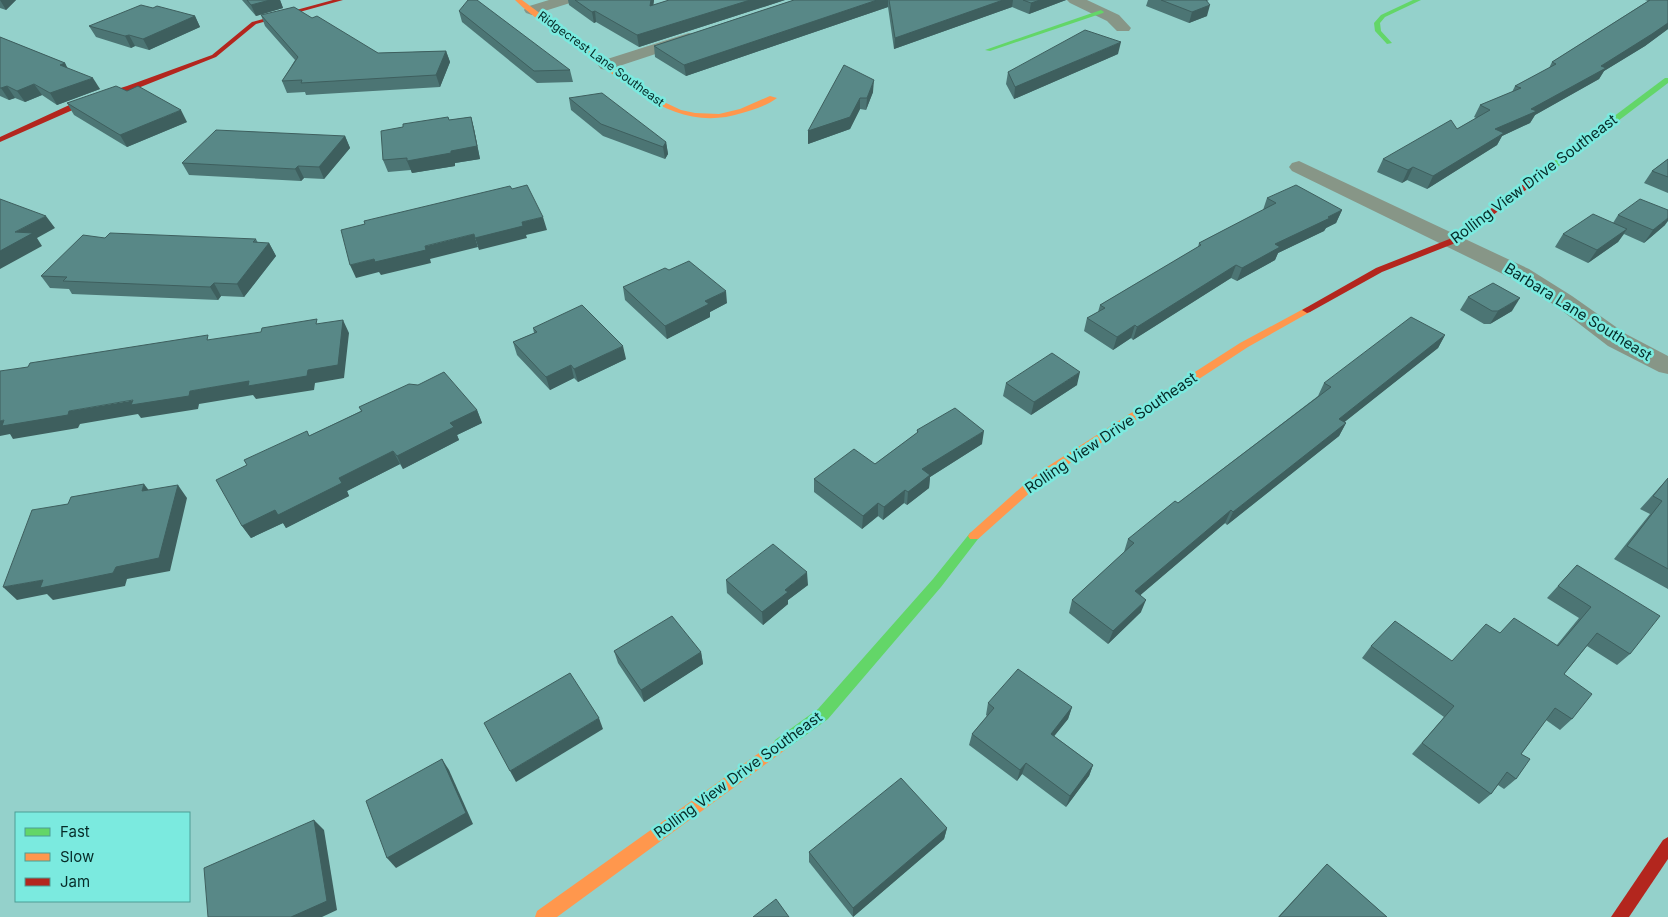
<svg xmlns="http://www.w3.org/2000/svg" width="1668" height="917" viewBox="0 0 1668 917" font-family="Inter,sans-serif">
<rect width="100%" height="100%" fill="#94d1cb"/>
<g fill="none" stroke-linecap="round" stroke-linejoin="round">
<g fill="#879687" fill-rule="evenodd">
<path d="M549 0H573L570 3 532 15 526 13 524 10 526 7Z"/>
<path d="M1067 0H1087L1119 15 1131 28 1129 31H1117L1107 21 1070 3Z"/>
<path d="M689 33 695 35 697 38 695 41 607 70 601 69 598 65 601 61Z"/>
<path d="M1299 161 1529 269 1572 296 1626 334 1668 356V374L1659 372 1608 346 1556 306 1513 279 1292 171 1289 167 1292 163Z"/>
</g>
<g fill="#63d668" fill-rule="evenodd">
<path d="M1413 0H1421L1385 17 1380 23 1381 31 1392 43 1387 44 1375 31 1374 23 1381 15Z"/>
<path d="M1101 10 1104 12 1103 13 990 51 985 50Z"/>
<path d="M1665 78H1668V83L1547 175H1541V171Z"/>
<path d="M974 531 978 533 980 536 978 539 941 587 828 719 785 750 780 752 775 750 773 745 775 740 818 709 933 579 970 533Z"/>
</g>
<g fill="#ff974d" fill-rule="evenodd">
<path d="M515 0H522L637 85 666 103 681 110 695 113 719 114 740 109 770 96 777 98C768 105 753 110 742 113 677 134 630 86 582 51 560 34 534 19 515 0Z"/>
<path d="M1307 307 1310 308 1312 310 1310 312 1248 347 1044 480 978 539H970L968 536 970 533 1036 474 1240 343Z"/>
<path d="M780 738 785 740 787 745 785 750 557 917H535L537 911Z"/>
</g>
<g fill="#b3261e" fill-rule="evenodd">
<path d="M333 0H343L256 24 216 57 133 90 84 105 0 142V137L78 101 127 86 212 55 252 22Z"/>
<path d="M1541 171 1548 173 1458 242 1382 272 1310 312 1307 313 1302 310 1376 268 1452 238Z"/>
<path d="M1668 837V859L1629 917H1611L1663 840Z"/>
</g>
</g>
<g fill="#4c7574">
<path d="M0 0H16L6 10 0 8Z"/>
<path d="M242 0H280L283 8 256 16Z"/>
<path d="M568 0H654L653 5 670 0H785L639 47 596 22 594 23 569 5Z"/>
<path d="M794 0H1066L1029 14 1012 7 894 49 888 7 686 76 655 57 654 46Z"/>
<path d="M1148 0H1209L1207 1V16L1189 23 1146 6Z"/>
<path d="M1645 0H1668V29L1645 46 1604 71 1599 79 1535 115 1530 123 1502 136 1497 145 1427 189 1407 180 1402 183 1377 172 1383 159 1457 129 1476 118 1474 117 1480 105 1512 92 1515 86 1549 68 1552 62 1648 1Z"/>
<path d="M153 8 195 16 200 27 149 50 135 46 131 48 96 37 89 26Z"/>
<path d="M459 11 570 70 573 82 537 83 462 22Z"/>
<path d="M261 15 312 18 378 53 446 51 450 62 440 87 306 95 305 92 287 93 282 81 295 60 265 26Z"/>
<path d="M0 37 65 63 67 68 100 89 57 105 42 95 25 102 15 98 9 100 0 96Z"/>
<path d="M1118 54 1014 99 1006 84 1008 72Z"/>
<path d="M844 65 873 92 866 110 860 109 850 129 808 144Z"/>
<path d="M569 98 666 142 668 154 665 159 603 136 571 110Z"/>
<path d="M67 103 187 122 127 147 74 115Z"/>
<path d="M471 117 474 129 480 159 455 163V166L412 173 411 170 388 172 383 160 449 120Z"/>
<path d="M345 136 350 148 324 179 304 178 301 181 189 175 182 163Z"/>
<path d="M1668 159V193L1644 183 1652 171Z"/>
<path d="M1267 198 1342 210 1336 223 1326 228 1324 231 1278 253 1275 260 1237 281 1231 278 1133 340 1131 338 1113 350 1084 331 1087 318 1098 312 1100 305 1198 247 1199 243 1263 210Z"/>
<path d="M1618 215 1665 225 1644 243 1624 234 1618 242 1588 263 1555 247 1563 234 1613 223Z"/>
<path d="M105 238 256 239 258 243H269L276 256 244 297 221 296 218 300 72 294 69 289 50 288 41 276Z"/>
<path d="M669 270 727 303 710 312V317L667 339 625 300 623 287Z"/>
<path d="M1468 297 1512 311 1490 324H1484L1460 310Z"/>
<path d="M533 328 626 359 578 382 574 378 550 390 517 355 513 342 534 333Z"/>
<path d="M1445 335 1438 348 1344 422 1346 423 1339 436 1227 525 1225 523 1140 595 1141 612 1108 644 1069 613 1072 600 1125 552H1124L1128 539 1178 503 1318 396 1324 383Z"/>
<path d="M1006 383 1077 385 1031 415 1003 396Z"/>
<path d="M359 407 477 410 482 423 457 435 459 440 403 469 400 464 347 491 349 496 286 528 283 523 251 538 242 526 309 436 361 411Z"/>
<path d="M917 430 982 444 930 477 929 488 907 505 904 503 883 520 878 516 862 529 814 492V479L875 464 917 433Z"/>
<path d="M1668 478V589L1614 559 1650 514 1640 509Z"/>
<path d="M1577 565 1630 654 1617 665 1587 646 1564 674 1572 719 1560 730 1546 720 1521 754 1516 779 1504 789 1498 785 1491 794 1479 804 1412 754 1444 717 1362 658 1371 646 1452 661 1500 633 1556 646 1579 618 1547 598Z"/>
<path d="M726 580 808 585 788 600V604L763 625 727 593Z"/>
<path d="M614 651 701 652 703 664 644 702 618 663Z"/>
<path d="M988 703 1072 707 1068 719 1054 736 1093 765 1089 776 1066 807 1022 774 1017 781 969 745 972 734 987 716 986 715Z"/>
<path d="M947 828 944 839 853 917 809 862V852Z"/>
<path d="M1327 864 1387 917H1278Z"/>
</g>
<g fill="#3e5f5e">
<path d="M0 0H16L6 10Z"/>
<path d="M270 0H280L283 8 256 16 251 5Z"/>
<path d="M651 0H654L652 17 650 6Z"/>
<path d="M750 0H785L639 47 637 35Z"/>
<path d="M877 0H888V7L686 76 684 65Z"/>
<path d="M1003 0H1013L1012 7 894 49 895 38Z"/>
<path d="M1040 0H1066L1029 14 1031 3Z"/>
<path d="M1210 5 1207 16 1189 23 1192 12Z"/>
<path d="M595 11 596 22 594 23 592 12Z"/>
<path d="M195 16 200 27 149 50 143 39Z"/>
<path d="M1668 23V29L1645 46 1604 71 1599 79 1535 115 1530 123 1502 136 1497 145 1427 189 1433 176 1495 129 1601 66Z"/>
<path d="M129 35 135 46 131 48 125 36Z"/>
<path d="M1121 42 1118 54 1014 99 1015 87Z"/>
<path d="M446 51 450 62 440 87 436 75Z"/>
<path d="M65 63 71 75 60 65Z"/>
<path d="M93 78 100 89 57 105 50 93Z"/>
<path d="M874 80 873 92 866 110 867 98Z"/>
<path d="M34 84 42 95 25 102 17 91Z"/>
<path d="M7 86 15 98 9 100 1 88Z"/>
<path d="M860 98V109L850 129 808 144V131Z"/>
<path d="M181 110 187 122 127 147 120 135Z"/>
<path d="M471 117 474 129 480 159 455 163V166L412 173 407 161 451 151Z"/>
<path d="M345 136 350 148 324 179 319 167Z"/>
<path d="M666 142 668 154 665 159 663 147Z"/>
<path d="M298 166 304 178 301 181 295 169Z"/>
<path d="M1413 167 1407 180 1402 183 1408 170Z"/>
<path d="M1342 210 1336 223 1326 228 1324 231 1278 253 1275 260 1237 281 1242 268 1275 244Z"/>
<path d="M46 216 55 228 37 238 42 246 0 269V251L15 232Z"/>
<path d="M543 217 547 230 526 235 527 238 479 250 475 238 522 222Z"/>
<path d="M1668 218V221L1665 225 1644 243 1653 230Z"/>
<path d="M1627 229 1618 242 1588 263 1597 250Z"/>
<path d="M474 234 478 247 430 259 431 263 381 275 379 272 356 278 350 265Z"/>
<path d="M269 243 276 256 244 297 237 284Z"/>
<path d="M1236 265 1231 278 1133 340 1137 327Z"/>
<path d="M214 283 221 296 218 300 210 287Z"/>
<path d="M726 291 727 303 710 312V317L667 339 665 326 705 301Z"/>
<path d="M1520 298 1512 311 1490 324 1498 311Z"/>
<path d="M343 320 349 333 344 378 315 383 314 390 256 399 253 395 199 404 198 409 141 418 138 414 80 424 78 428 13 439 10 434 0 436V421L69 411 190 391 308 370Z"/>
<path d="M1135 325 1131 338 1113 350 1117 337Z"/>
<path d="M1445 335 1438 348 1332 432 1339 419Z"/>
<path d="M623 346 626 359 578 382 574 369Z"/>
<path d="M571 365 574 378 550 390 546 377Z"/>
<path d="M1080 372 1077 385 1031 415 1034 402Z"/>
<path d="M477 410 482 423 457 435 459 440 403 469 397 456 450 423Z"/>
<path d="M1346 423 1339 436 1227 525 1233 512Z"/>
<path d="M984 431 982 444 930 477 929 488 907 505 908 492 922 469Z"/>
<path d="M393 451 400 464 347 491 349 496 286 528 283 523 251 538 242 526Z"/>
<path d="M144 484 154 497 142 491Z"/>
<path d="M178 485 187 498 170 571 127 579 125 586 53 600 47 594 17 600 3 587 116 567Z"/>
<path d="M905 490 904 503 883 520 884 507Z"/>
<path d="M878 503V516L862 529 863 516Z"/>
<path d="M1231 510 1225 523 1130 604 1135 591Z"/>
<path d="M807 572 808 585 788 600V604L763 625 762 612 785 590Z"/>
<path d="M1146 600 1141 612 1108 644 1113 631Z"/>
<path d="M701 652 703 664 644 702 641 690Z"/>
<path d="M1072 707 1068 719 1047 745 1051 734Z"/>
<path d="M599 718 603 729 516 782 510 771Z"/>
<path d="M442 759 449 770 473 824 396 868 387 858Z"/>
<path d="M1026 763 1022 774 1017 781 1020 770Z"/>
<path d="M1093 765 1089 776 1066 807 1070 796Z"/>
<path d="M314 820 324 830 337 910 322 917H291Z"/>
<path d="M947 828 944 839 853 917V908Z"/>
</g>
<g fill="#588887" stroke="#3e5f5e">
<path d="M247 0H270L251 5Z"/>
<path d="M468 0H477L570 70 534 71 459 11Z"/>
<path d="M575 0H651L650 6 669 0H750L637 35 595 11 592 12Z"/>
<path d="M794 0H877L684 65 654 46Z"/>
<path d="M889 0H1003L895 38Z"/>
<path d="M1023 0H1040L1031 3Z"/>
<path d="M1161 0H1206L1210 5 1192 12Z"/>
<path d="M1650 0H1668V23L1652 34 1601 66 1606 68 1531 109 1537 111 1495 129 1504 133 1433 176 1413 167 1408 170 1383 159 1451 120 1457 129 1490 110 1480 105 1521 88 1515 86 1556 64 1552 62Z"/>
<path d="M141 5 153 8 157 6 195 16 143 39 129 35 125 36 89 26Z"/>
<path d="M294 7 312 18 317 16 378 53 446 51 436 75 301 83 302 80 282 81 298 57 261 15Z"/>
<path d="M1085 30 1121 42 1015 87 1008 72Z"/>
<path d="M0 37 65 63 60 65 93 78 50 93 34 84 17 91 7 86 1 88H0Z"/>
<path d="M844 65 874 80 867 98H860L850 117 808 131Z"/>
<path d="M116 86 127 91 138 86 181 110 120 135 67 103Z"/>
<path d="M602 93 666 142 663 147 601 124 569 98Z"/>
<path d="M448 117 449 120 471 117 477 146 451 151V153L407 161V158L383 160 381 131 403 127V124Z"/>
<path d="M216 130 345 136 319 167 298 166 295 169 182 163Z"/>
<path d="M1668 159V177L1652 171Z"/>
<path d="M527 185 543 217 522 222 523 226 475 238 474 234 425 246 426 250 375 262 374 259 350 265 341 230 365 224 364 221 510 186 512 189Z"/>
<path d="M1296 185 1342 210 1328 217 1330 218 1275 244 1280 247 1242 268 1236 265 1137 327 1135 325 1117 337 1087 318 1105 308 1100 305 1201 245 1199 243 1276 203 1267 198Z"/>
<path d="M0 199 46 216 15 232 33 233 0 251Z"/>
<path d="M1640 199 1668 210V218L1653 230 1618 215Z"/>
<path d="M1593 214 1627 229 1597 250 1563 234Z"/>
<path d="M110 233 256 239 253 242 269 243 237 284 214 283 210 287 63 281 67 277 41 276 83 235 105 238Z"/>
<path d="M689 261 726 291 705 301 709 304 665 326 623 287 665 268 669 270Z"/>
<path d="M1493 283 1520 298 1498 311H1492L1468 297Z"/>
<path d="M582 305 623 346 574 369 571 365 546 377 513 342 537 332 533 328Z"/>
<path d="M1411 317 1445 335 1339 419 1346 423 1233 512 1231 510 1135 591 1146 600 1113 631 1072 600 1134 543 1128 539 1175 501 1178 503 1331 387 1324 383Z"/>
<path d="M317 319 316 324 343 320 338 365 308 370 307 376 248 386 249 381 190 391 189 396 131 405 133 400 69 411 68 415 2 426 4 420 0 421V371L28 367 30 363 208 335 207 340 261 332 262 328Z"/>
<path d="M1052 353 1080 372 1034 402 1006 383Z"/>
<path d="M444 372 477 410 450 423 454 427 397 456 393 451 339 478 342 483 278 515 275 510 242 526 216 480 247 465 244 460 307 431 309 436 362 411 359 407 409 384 418 385Z"/>
<path d="M955 408 984 431 922 469 930 475 908 492 905 490 884 507 878 503 863 516 814 479 854 449 875 464 918 432 917 430Z"/>
<path d="M1668 478V569L1627 546 1662 501 1653 496Z"/>
<path d="M144 484 142 491 178 485 159 558 116 567 113 573 40 588 43 580 3 587 32 510 68 504 71 497Z"/>
<path d="M773 544 807 572 785 590 788 592 762 612 726 580Z"/>
<path d="M1577 565 1660 616 1630 654 1597 633 1564 674 1592 694 1572 719 1555 708 1521 754 1530 759 1516 779 1507 772 1491 794 1422 743 1454 706 1371 646 1395 621 1452 661 1486 624 1500 633 1514 618 1558 646 1591 607 1558 586Z"/>
<path d="M672 616 701 652 641 690 614 651Z"/>
<path d="M1018 669 1072 707 1051 734 1093 765 1070 796 1026 763 1020 770 972 734 994 708 988 703Z"/>
<path d="M570 673 599 718 510 771 484 723Z"/>
<path d="M442 759 466 813 387 858 366 801Z"/>
<path d="M901 778 947 828 853 908 809 852Z"/>
<path d="M314 820 327 901 291 917H208L204 868Z"/>
<path d="M1327 864 1387 917H1279Z"/>
<path d="M776 899 789 917H753Z"/>
</g>
<g text-anchor="middle" stroke-width="5" stroke-linejoin="round" paint-order="stroke">
<g font-size="12" fill="#062b28" stroke="#7beadf">
<text transform="translate(601 59) rotate(36)" y="4">Ridgecrest Lane Southeast</text>
</g>
<g font-size="15" fill="#062b28" stroke="#7beadf">
<text transform="translate(1534 179) rotate(-37)" y="5">Rolling View Drive Southeast</text>
<text transform="translate(1578 312) rotate(32)" y="5">Barbara Lane Southeast</text>
<text transform="translate(1111 433) rotate(-34)" y="5">Rolling View Drive Southeast</text>
<text transform="translate(738 775) rotate(-36)" y="5">Rolling View Drive Southeast</text>
</g>
</g>
<rect x="15" y="812" width="175" height="90" fill="#7beadf" stroke="#4c9e96"/>
<rect x="25" y="828" width="25" height="8" fill="#63d668" stroke="#4c9e96"/>
<text x="60" y="837" font-size="15" fill="#062b28">Fast</text>
<rect x="25" y="853" width="25" height="8" fill="#ff974d" stroke="#4c9e96"/>
<text x="60" y="862" font-size="15" fill="#062b28">Slow</text>
<rect x="25" y="878" width="25" height="8" fill="#b3261e" stroke="#4c9e96"/>
<text x="60" y="887" font-size="15" fill="#062b28">Jam</text>
</svg>
